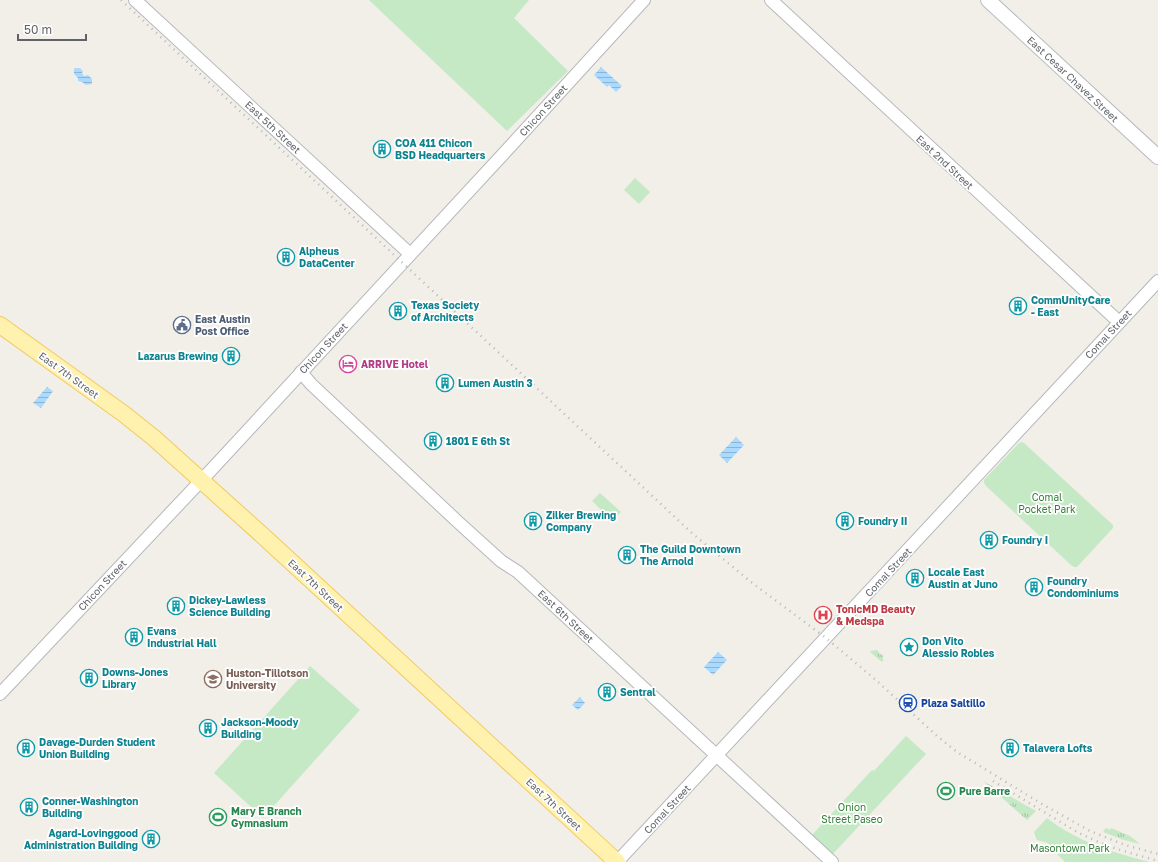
<svg xmlns="http://www.w3.org/2000/svg" width="1158" height="862" viewBox="0 0 1158 862" font-family="'Golos Text',sans-serif">
<defs>
<pattern id="grass-tufts" width="24" height="20" patternUnits="userSpaceOnUse"><rect width="24" height="20" fill="#c5e8c5"/><path d="M3 7l-1-3M5 7V3M7 7l1-3M15 17l-1-3M17 17v-4M19 17l1-3" fill="none" stroke="#a3c0a4"/></pattern>
<pattern id="water-rules" width="6" height="5" patternUnits="userSpaceOnUse"><rect width="6" height="5" fill="#aadaff"/><path d="M0 2.5h6" fill="none" stroke="#8eb4d2"/></pattern>
</defs>
<rect width="100%" height="100%" fill="#f1efe8"/>
<g fill="url(#grass-tufts)">
<path d="M877 650 881 655 882 654 883 656V661L882 662 870 652 871 651Z"/>
<path d="M983 781 1036 811 1027 820Z"/>
<path d="M1106 828 1110 830 1111 828 1130 836 1140 844 1124 840 1103 832Z"/>
</g>
<g fill="#c5e8c5">
<path d="M369 0H529L514 18 568 71 507 131Z"/>
<path d="M635 178 650 192 639 204 624 190Z"/>
<path d="M1021 442 1024 443 1113 525V528L1077 567H1074L1071 565 986 486 984 483V480L1018 444Z"/>
<path d="M600 493 621 512 613 521 592 501Z"/>
<path d="M310 666 360 710 263 818 214 773Z"/>
<path d="M906 736 926 754 831 856 811 836 812 835 872 770 874 771Z"/>
<path d="M1047 818C1076 841 1114 853 1150 862H1065L1056 853 1054 849 1048 843 1037 840 1036 838 1034 832Z"/>
</g>
<g fill="url(#water-rules)">
<path d="M601 67 622 86 616 92 609 85 607 87 594 75Z"/>
<path d="M75 68H80L83 71 82 73 84 76 88 75 92 79V84L86 85 82 82 78 81V78L74 74V69Z"/>
<path d="M47 387 53 391 41 408 33 403Z"/>
<path d="M736 437 744 445 727 463 719 455Z"/>
<path d="M718 652 727 660 713 675 704 667Z"/>
<path d="M580 697 585 703 578 710 572 705Z"/>
</g>
<g fill="none" stroke-linecap="round" stroke-linejoin="round">
<defs>
<g id="tertiary">
<path d="M135 0 410 254"/>
<path d="M771 0 1119 322"/>
<path d="M301 372 311 384 458 522 501 561 518 572 832 862"/>
<path d="M0 694 213 468 506 151 644 0"/>
<path d="M617 862 1158 281"/>
</g>
<path id="secondary" d="M988 0 1158 157"/>
<path id="primary" d="M0 325 124 414 154 438 262 535 617 862"/>
</defs>
<use href="#tertiary" stroke="#b5b8bc" stroke-width="14"/>
<use href="#secondary" stroke="#b6babf" stroke-width="16"/>
<use href="#primary" stroke="#f2c960" stroke-width="18"/>
<use href="#tertiary" stroke="#fff" stroke-width="12"/>
<use href="#secondary" stroke="#fff" stroke-width="14"/>
<use href="#primary" stroke="#fff2af" stroke-width="16"/>
<g stroke="#b6b7b8" stroke-width="2.5" stroke-dasharray="1 5" stroke-linecap="butt">
<path d="M121 0 693 534 751 582 826 638 877 681 937 736 957 752 1042 804 1090 831 1125 845 1158 854"/>
<path d="M993 781 1077 832 1096 841 1117 849 1158 861"/>
</g>
</g>
<defs>
<symbol id="building-ring" viewBox="-11 -11 22 22"><circle r="9.5" fill="#fff" stroke="#0f9aa8" stroke-width="1.5"/><path d="M-4-6H4V6H1V3H-1V6H-4ZM-2.5-4.3h1.7v1.8h-1.7ZM.8-4.3h1.7v1.8H.8ZM-2.5-1h1.7V.8h-1.7ZM.8-1h1.7V.8H.8Z" fill="#0f9aa8"/></symbol>
<symbol id="civic-ring" viewBox="-11 -11 22 22"><circle r="9.5" fill="#fff" stroke="#5c6f8a" stroke-width="1.5"/><path d="M-.6-6.5H3V-4.5H.6V-3L4-1V1h2V6H-6V1h2V-1L-.6-3ZM-1.2 2.5V6h2.4V2.5Z" fill="#5c6f8a"/></symbol>
<symbol id="hotel-ring" viewBox="-11 -11 22 22"><circle r="9.5" fill="#fff" stroke="#d1479c" stroke-width="1.5"/><path d="M-6-4.5h1.5V1H6V5H4.5V3h-9V5H-6ZM-4 0a1.8 1.8 0 1 1 3.6 0ZM.5 0V-2.5h3Q6-2.5 6 0Z" fill="#d1479c"/></symbol>
<symbol id="hospital-ring" viewBox="-11 -11 22 22"><circle r="9.5" fill="#fff" stroke="#e0444e" stroke-width="1.5"/><path d="M-5-5h3v3.5h4V-5h3V5h-3V1.5h-4V5h-3Z" fill="#e0444e"/></symbol>
<symbol id="sight-ring" viewBox="-11 -11 22 22"><circle r="9.5" fill="#fff" stroke="#0f9aa8" stroke-width="1.5"/><path d="M0-6L1.8-2.2L6-1.7L2.9 1.2L3.7 5.4L0 3.3L-3.7 5.4L-2.9 1.2L-6-1.7L-1.8-2.2Z" fill="#0f9aa8"/></symbol>
<symbol id="university-ring" viewBox="-11 -11 22 22"><circle r="9.5" fill="#fff" stroke="#8d6e63" stroke-width="1.5"/><path d="M0-5L7-2L0 1L-7-2ZM-4 1L0 2.5L4 1V4Q0 6-4 4Z" fill="#8d6e63"/></symbol>
<symbol id="station-ring" viewBox="-11 -11 22 22"><circle r="9.5" fill="#fff" stroke="#1a4fb4" stroke-width="1.5"/><path d="M-3-6H3Q5-6 5-4V2Q5 4 3 4L4.5 6H3L1.5 4h-3L-3 6H-4.5L-3 4Q-5 4-5 2V-4Q-5-6-3-6ZM-3.5-4v3h7v-3ZM-3.5 1v1.5H-2V1ZM2 1v1.5H3.5V1Z" fill="#1a4fb4"/></symbol>
<symbol id="stadium-ring" viewBox="-11 -11 22 22"><circle r="9.5" fill="#fff" stroke="#2e9e5b" stroke-width="1.5"/><path d="M0-5a6.5 5 0 1 0 0 10a6.5 5 0 1 0 0-10ZM-3.5-1.8h7v3.6h-7Z" fill="#2e9e5b"/></symbol>
</defs>
<g fill-rule="evenodd">
<use href="#building-ring" x="372" y="139" width="20" height="20"/>
<use href="#building-ring" x="276" y="247" width="20" height="20"/>
<use href="#building-ring" x="1008" y="296" width="20" height="20"/>
<use href="#building-ring" x="388" y="301" width="20" height="20"/>
<use href="#civic-ring" x="172" y="315" width="20" height="20"/>
<use href="#building-ring" x="221" y="346" width="20" height="20"/>
<use href="#hotel-ring" x="338" y="354" width="20" height="20"/>
<use href="#building-ring" x="435" y="373" width="20" height="20"/>
<use href="#building-ring" x="423" y="431" width="20" height="20"/>
<use href="#building-ring" x="523" y="511" width="20" height="20"/>
<use href="#building-ring" x="835" y="511" width="20" height="20"/>
<use href="#building-ring" x="979" y="530" width="20" height="20"/>
<use href="#building-ring" x="617" y="545" width="20" height="20"/>
<use href="#building-ring" x="905" y="568" width="20" height="20"/>
<use href="#building-ring" x="1024" y="577" width="20" height="20"/>
<use href="#building-ring" x="166" y="596" width="20" height="20"/>
<use href="#hospital-ring" x="813" y="605" width="20" height="20"/>
<use href="#building-ring" x="124" y="627" width="20" height="20"/>
<use href="#sight-ring" x="899" y="637" width="20" height="20"/>
<use href="#building-ring" x="79" y="668" width="20" height="20"/>
<use href="#university-ring" x="203" y="669" width="20" height="20"/>
<use href="#building-ring" x="597" y="682" width="20" height="20"/>
<use href="#station-ring" x="898" y="693" width="20" height="20"/>
<use href="#building-ring" x="198" y="718" width="20" height="20"/>
<use href="#building-ring" x="16" y="738" width="20" height="20"/>
<use href="#building-ring" x="1000" y="738" width="20" height="20"/>
<use href="#stadium-ring" x="936" y="781" width="20" height="20"/>
<use href="#building-ring" x="19" y="797" width="20" height="20"/>
<use href="#stadium-ring" x="208" y="807" width="20" height="20"/>
<use href="#building-ring" x="141" y="829" width="20" height="20"/>
</g>
<g text-anchor="middle" stroke-width="3.5" stroke-linejoin="round" paint-order="stroke">
<g font-size="10" fill="#5f6368" stroke="#fff">
<text transform="translate(1073 79) rotate(43)" y="4">East Cesar Chavez Street</text>
<text transform="translate(543 110) rotate(-48)" y="4">Chicon Street</text>
<text transform="translate(273 127) rotate(43)" y="4">East 5th Street</text>
<text transform="translate(945 162) rotate(43)" y="4">East 2nd Street</text>
<text transform="translate(1108 334) rotate(-47)" y="4">Comal Street</text>
<text transform="translate(323 348) rotate(-47)" y="4">Chicon Street</text>
<text transform="translate(69 375) rotate(36)" y="4">East 7th Street</text>
<text transform="translate(888 572) rotate(-47)" y="4">Comal Street</text>
<text transform="translate(102 585) rotate(-47)" y="4">Chicon Street</text>
<text transform="translate(316 585) rotate(43)" y="4">East 7th Street</text>
<text transform="translate(566 616) rotate(43)" y="4">East 6th Street</text>
<text transform="translate(554 804) rotate(43)" y="4">East 7th Street</text>
<text transform="translate(667 809) rotate(-47)" y="4">Comal Street</text>
</g>
<g font-size="10" font-weight="bold" fill="#0d838f" stroke="#fff" text-anchor="start">
<text x="395" y="147">COA 411 Chicon<tspan x="395" dy="12">BSD Headquarters</tspan></text>
<text x="299" y="255">Alpheus<tspan x="299" dy="12">DataCenter</tspan></text>
<text x="1031" y="304">CommUnityCare<tspan x="1031" dy="12">- East</tspan></text>
<text x="411" y="309">Texas Society<tspan x="411" dy="12">of Architects</tspan></text>
<text x="218" y="360" text-anchor="end">Lazarus Brewing</text>
<text x="458" y="387">Lumen Austin 3</text>
<text x="446" y="445">1801 E 6th St</text>
<text x="546" y="519">Zilker Brewing<tspan x="546" dy="12">Company</tspan></text>
<text x="858" y="525">Foundry II</text>
<text x="1002" y="544">Foundry I</text>
<text x="640" y="553">The Guild Downtown<tspan x="640" dy="12">The Arnold</tspan></text>
<text x="928" y="576">Locale East<tspan x="928" dy="12">Austin at Juno</tspan></text>
<text x="1047" y="585">Foundry<tspan x="1047" dy="12">Condominiums</tspan></text>
<text x="189" y="604">Dickey-Lawless<tspan x="189" dy="12">Science Building</tspan></text>
<text x="147" y="635">Evans<tspan x="147" dy="12">Industrial Hall</tspan></text>
<text x="922" y="645">Don Vito<tspan x="922" dy="12">Alessio Robles</tspan></text>
<text x="102" y="676">Downs-Jones<tspan x="102" dy="12">Library</tspan></text>
<text x="620" y="696">Sentral</text>
<text x="221" y="726">Jackson-Moody<tspan x="221" dy="12">Building</tspan></text>
<text x="39" y="746">Davage-Durden Student<tspan x="39" dy="12">Union Building</tspan></text>
<text x="1023" y="752">Talavera Lofts</text>
<text x="42" y="805">Conner-Washington<tspan x="42" dy="12">Building</tspan></text>
<text x="138" y="837" text-anchor="end">Agard-Lovinggood<tspan x="138" dy="12">Administration Building</tspan></text>
</g>
<g font-size="10" font-weight="bold" fill="#4e5e75" stroke="#fff" text-anchor="start">
<text x="195" y="323">East Austin<tspan x="195" dy="12">Post Office</tspan></text>
</g>
<g font-size="10" font-weight="bold" fill="#b23c85" stroke="#fff" text-anchor="start">
<text x="361" y="368">ARRIVE Hotel</text>
</g>
<g font-size="10" fill="#348238" stroke="#fff">
<text x="1047" y="501">Comal<tspan x="1047" dy="12">Pocket Park</tspan></text>
<text x="852" y="811">Onion<tspan x="852" dy="12">Street Paseo</tspan></text>
<text x="1070" y="852">Masontown Park</text>
</g>
<g font-size="10" font-weight="bold" fill="#be3a42" stroke="#fff" text-anchor="start">
<text x="836" y="613">TonicMD Beauty<tspan x="836" dy="12">&amp; Medspa</tspan></text>
</g>
<g font-size="10" font-weight="bold" fill="#785e54" stroke="#fff" text-anchor="start">
<text x="226" y="677">Huston-Tillotson<tspan x="226" dy="12">University</tspan></text>
</g>
<g font-size="10" font-weight="bold" fill="#164399" stroke="#fff" text-anchor="start">
<text x="921" y="707">Plaza Saltillo</text>
</g>
<g font-size="10" font-weight="bold" fill="#27864d" stroke="#fff" text-anchor="start">
<text x="959" y="795">Pure Barre</text>
<text x="231" y="815">Mary E Branch<tspan x="231" dy="12">Gymnasium</tspan></text>
</g>
</g>
<path d="M18 34v6h68v-6" fill="none" stroke="#5f6368" stroke-width="2"/>
<text x="24" y="34" font-size="12" fill="#5f6368" stroke="#ffffff" stroke-width="3" paint-order="stroke">50 m</text>
</svg>
